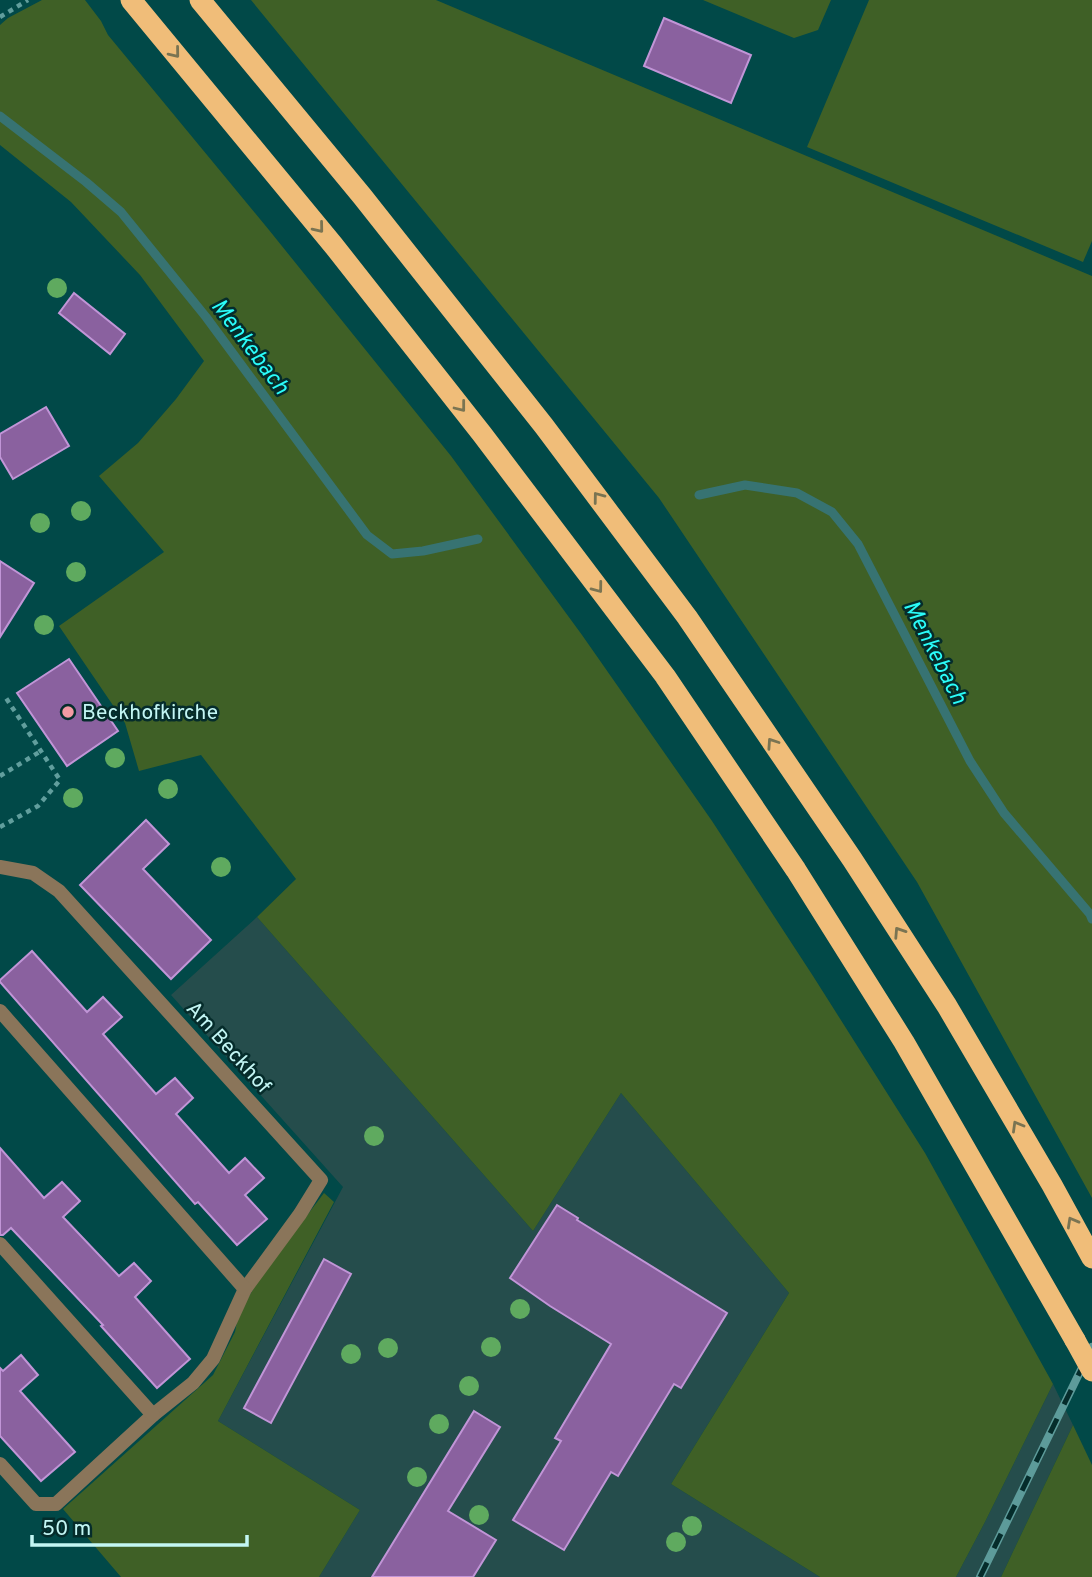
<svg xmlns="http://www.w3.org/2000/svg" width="1092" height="1577" viewBox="0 0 1092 1577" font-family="Overpass,sans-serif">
<rect width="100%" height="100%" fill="#014948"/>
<g fill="#254d4c">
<path d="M257 917 533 1231 621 1093 789 1293 671 1484 820 1577H319L360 1510 218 1421 343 1187 171 995Z"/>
<path d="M1053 1384 1073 1425 1001 1577H956L985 1522Z"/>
</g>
<g fill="#3f6026">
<path d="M42 0H85L101 21 108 35 269 230 451 456 582 635 712 821 813 976 925 1153 1053 1384 985 1522 956 1577H820L671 1484 789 1293 621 1093 533 1231 257 917 296 879 201 755 139 771 125 723 59 626 164 552 99 476 138 443 176 399 204 361 140 275 71 202 0 145V25L8 18Z"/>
<path d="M251 0H436L1092 276V1198L917 882 659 498Z"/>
<path d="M703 0H831L818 30 794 38Z"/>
<path d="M869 0H1092V241L1083 262 807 147Z"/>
<path d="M324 1193 334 1202 218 1421 360 1510 319 1577H121L63 1509 213 1375 235 1332 238 1316 260 1277Z"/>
<path d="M1073 1425 1092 1465V1577H1001Z"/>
</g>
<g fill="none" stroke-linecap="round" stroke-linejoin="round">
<g stroke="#377372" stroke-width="9">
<path d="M0 116 86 182 121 212 206 317 367 535 392 554 423 551 478 539"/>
<path d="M699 495 745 485 797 493 832 512 858 544 970 761 1004 813 1090 914 1092 919"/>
</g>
</g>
<g fill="#8a619f" stroke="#c195d7" stroke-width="2">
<path d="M664 18 751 55 731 103 644 66Z"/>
<path d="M74 293 125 334 110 354 59 313Z"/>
<path d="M46 407 69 446 13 479 0 457V434Z"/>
<path d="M0 561 34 583 0 637Z"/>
<path d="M69 659 118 731 67 766 17 693Z"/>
<path d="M146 820 169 844 143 869 211 940 171 979 80 885Z"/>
<path d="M32 951 87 1012 103 997 122 1017 103 1034 156 1094 175 1078 193 1098 176 1114 229 1173 245 1158 264 1178 245 1195 267 1219 237 1245 198 1202 195 1204 0 982V980Z"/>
<path d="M0 1148 44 1198 62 1182 80 1201 63 1217 119 1276 134 1263 151 1281 135 1297 190 1359 157 1388 101 1326 103 1325 11 1228 3 1235H0Z"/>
<path d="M557 1205 578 1218 577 1220 727 1313 681 1388 674 1384 618 1476 611 1472 564 1550 513 1520 561 1441 555 1438 611 1344 550 1306 510 1278Z"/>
<path d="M324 1259 351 1274 271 1423 244 1408Z"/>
<path d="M21 1355 38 1375 20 1391 75 1452 41 1481 0 1436V1368L3 1371Z"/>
<path d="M474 1411 500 1427 448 1511 496 1540 473 1577H372Z"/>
</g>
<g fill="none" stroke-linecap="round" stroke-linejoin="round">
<g stroke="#619e9d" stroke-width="4.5" stroke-dasharray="5 5" stroke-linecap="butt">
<path d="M0 17 28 0"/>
<path d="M0 776 41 751"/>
<path d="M0 827 38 806 60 780 4 695"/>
</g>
<g stroke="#8a755a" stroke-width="14">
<path d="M0 867 33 873 59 891 321 1180 300 1214 245 1289 213 1359 193 1383 153 1415 56 1504H36L0 1464"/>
<path d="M0 1011 245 1289"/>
<path d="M0 1244 153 1415"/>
</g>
<g stroke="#f0bd79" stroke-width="21">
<path d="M131 0 334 246 482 434 665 676 796 870 904 1042 1075 1340"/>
<path d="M200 0 362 196 544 426 687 617 852 859 947 1006 1052 1185 1092 1258"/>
</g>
<defs>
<path id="rail" d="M980 1577 1092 1347"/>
</defs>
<use href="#rail" stroke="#5d9b9a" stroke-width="8"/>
<use href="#rail" stroke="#052c2b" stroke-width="5" stroke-dasharray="16" stroke-linecap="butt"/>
<path stroke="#f0bd79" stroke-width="21" d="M1075 1340 1092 1371"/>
</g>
<g fill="#5faa5f">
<circle cx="57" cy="288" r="10"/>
<circle cx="81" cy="511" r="10"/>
<circle cx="40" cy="523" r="10"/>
<circle cx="76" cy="572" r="10"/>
<circle cx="44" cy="625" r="10"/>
<circle cx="115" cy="758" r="10"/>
<circle cx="168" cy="789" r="10"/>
<circle cx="73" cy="798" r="10"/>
<circle cx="221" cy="867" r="10"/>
<circle cx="374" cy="1136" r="10"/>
<circle cx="520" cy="1309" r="10"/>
<circle cx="491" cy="1347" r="10"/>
<circle cx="388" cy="1348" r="10"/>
<circle cx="351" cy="1354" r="10"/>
<circle cx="469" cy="1386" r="10"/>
<circle cx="439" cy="1424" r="10"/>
<circle cx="417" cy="1477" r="10"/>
<circle cx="479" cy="1515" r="10"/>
<circle cx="692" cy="1526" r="10"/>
<circle cx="676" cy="1542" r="10"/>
</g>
<defs><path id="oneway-chevron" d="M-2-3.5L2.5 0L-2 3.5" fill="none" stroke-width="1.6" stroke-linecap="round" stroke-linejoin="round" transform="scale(1.75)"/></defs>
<g stroke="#7a7452">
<use href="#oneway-chevron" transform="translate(175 53) rotate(51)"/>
<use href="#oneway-chevron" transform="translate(319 228) rotate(51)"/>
<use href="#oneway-chevron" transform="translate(461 407) rotate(52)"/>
<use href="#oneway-chevron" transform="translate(598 497) rotate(-127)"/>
<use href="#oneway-chevron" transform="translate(598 588) rotate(53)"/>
<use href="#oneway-chevron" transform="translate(772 743) rotate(-124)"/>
<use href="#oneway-chevron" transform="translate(899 932) rotate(-123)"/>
<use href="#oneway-chevron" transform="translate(1017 1126) rotate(-120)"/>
<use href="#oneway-chevron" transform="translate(1072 1222) rotate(-119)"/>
</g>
<circle fill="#f49aa3" stroke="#052c2b" stroke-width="2.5" cx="68" cy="712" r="7"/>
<g text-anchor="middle" stroke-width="5" stroke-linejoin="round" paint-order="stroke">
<g font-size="21" fill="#c3f6f4" stroke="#052c2b" text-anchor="start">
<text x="82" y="719">Beckhofkirche</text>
</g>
<g font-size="21" fill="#c3f6f4" stroke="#052c2b">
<text transform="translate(229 1047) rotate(48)" y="7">Am Beckhof</text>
</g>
<g font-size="23" font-style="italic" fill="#2afcf9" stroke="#052c2b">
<text transform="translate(251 346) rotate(53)" y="8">Menkebach</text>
<text transform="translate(936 652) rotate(63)" y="8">Menkebach</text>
</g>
</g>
<path d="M32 1535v10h215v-10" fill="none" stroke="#c3f6f4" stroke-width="3.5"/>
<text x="42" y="1535" font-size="21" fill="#c3f6f4" stroke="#052c2b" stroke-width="5" paint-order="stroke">50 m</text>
</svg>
